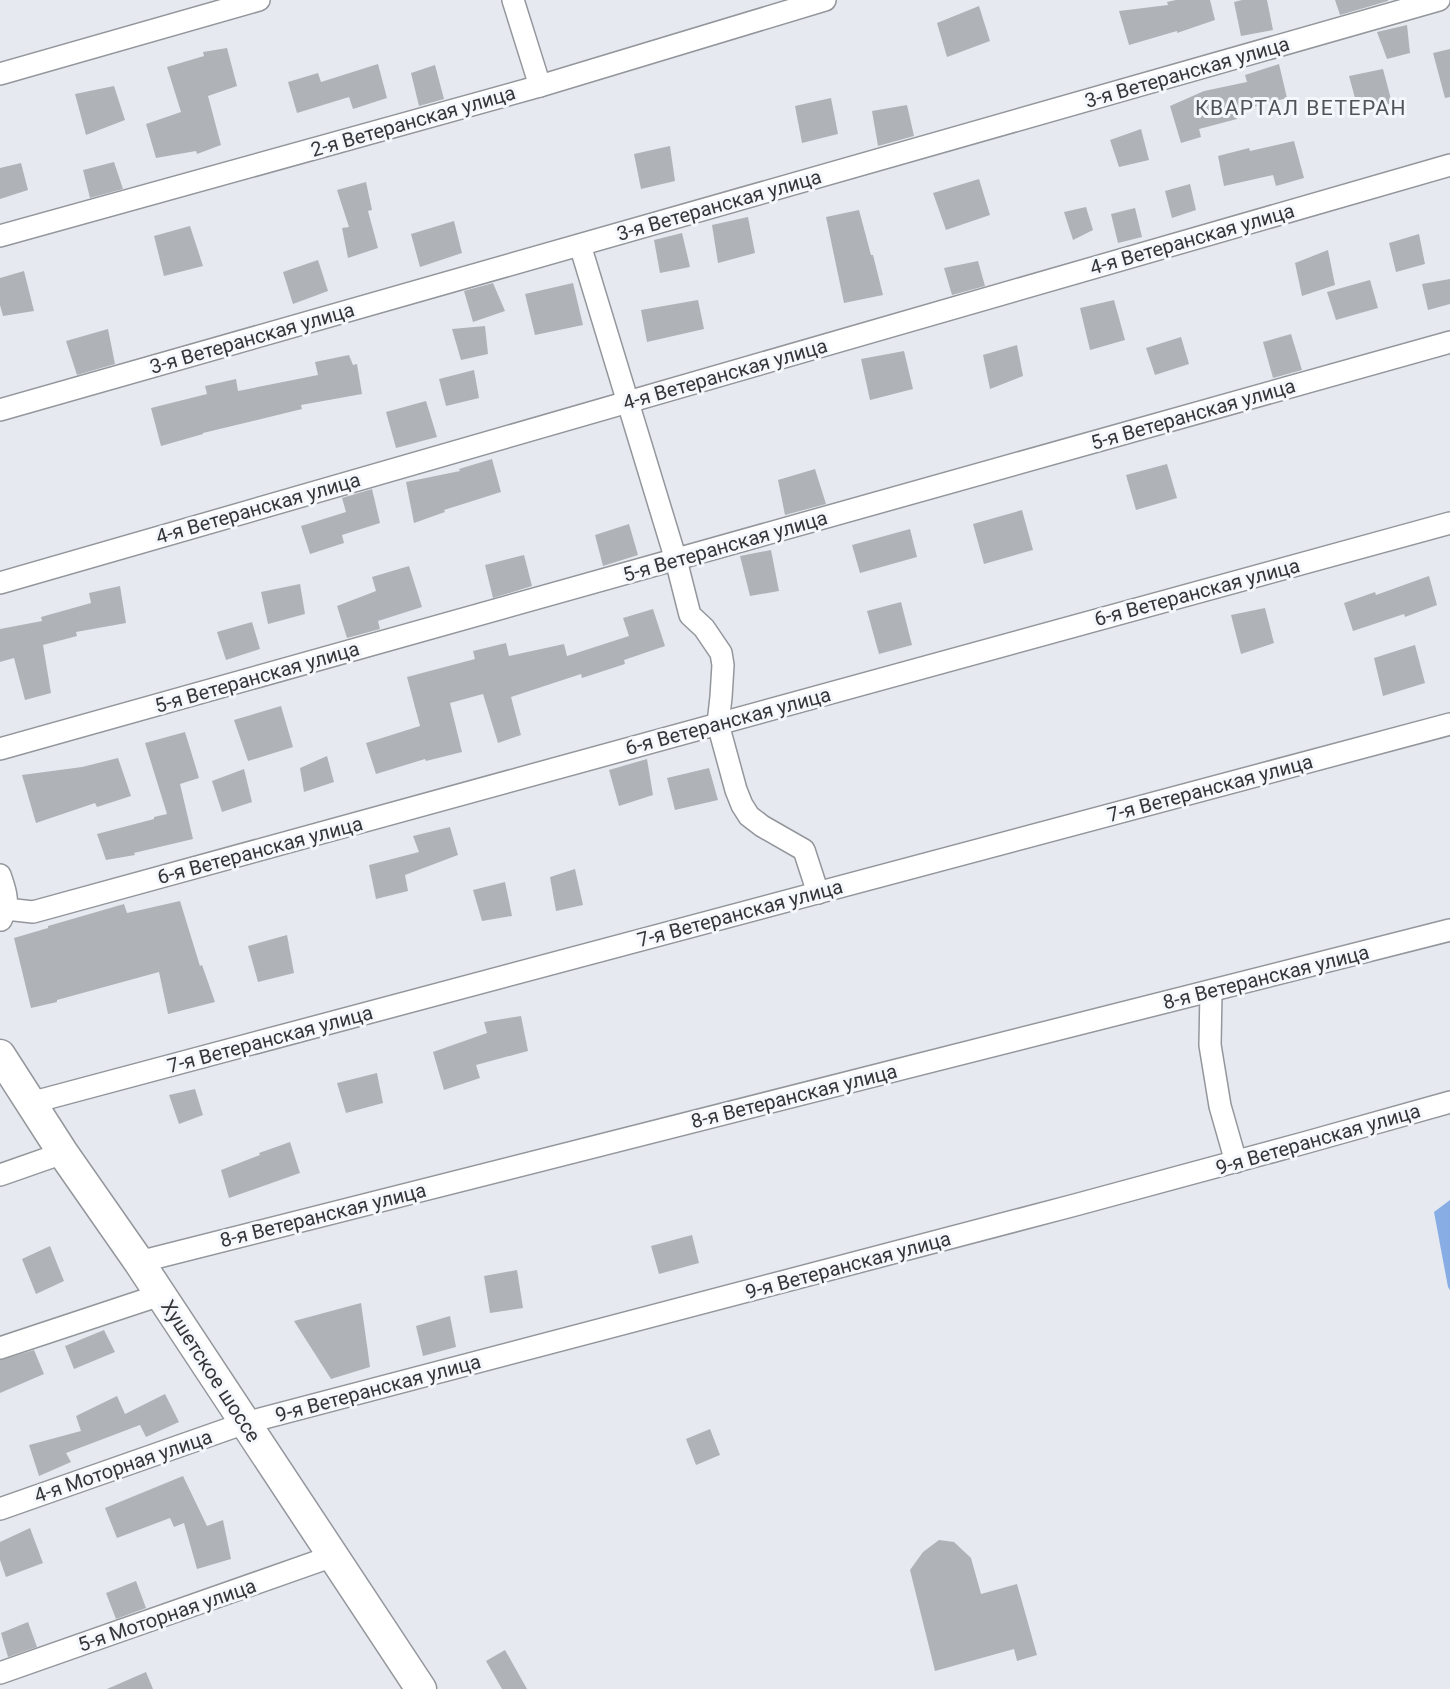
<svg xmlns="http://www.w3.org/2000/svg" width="1450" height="1689" viewBox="0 0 1450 1689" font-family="Roboto,sans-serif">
<rect width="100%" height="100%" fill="#e6eaf0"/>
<path fill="#87ade4" d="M1450 1200V1290L1448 1287 1434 1212Z"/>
<g fill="#afb3b8">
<path d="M1176 0H1210L1215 20 1177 33V31L1129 45 1119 11 1168 5 1167 2Z"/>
<path d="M1242 0H1267L1273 30 1241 36 1234 2Z"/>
<path d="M1335 0H1388V1L1340 15Z"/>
<path d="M979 6 990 41 947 57 937 23Z"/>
<path d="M1407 25 1410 53 1387 59 1377 32Z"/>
<path d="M227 48 237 86 208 96 221 145 197 154 196 151 156 158 146 124 181 112 167 67 204 56 203 52Z"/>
<path d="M1450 49V97L1445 98 1433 53Z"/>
<path d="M378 64 387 98 353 109 349 97 297 113 288 82 318 73 321 82Z"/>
<path d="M1279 64 1287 98 1235 112 1237 119 1199 129 1201 137 1181 143 1170 106 1204 91 1247 82 1245 75Z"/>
<path d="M435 65 444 99 419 106 411 73Z"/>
<path d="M1383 69 1392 103 1359 113 1349 76Z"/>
<path d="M114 86 125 120 86 135 75 94Z"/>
<path d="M831 98 838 134 802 143 795 106Z"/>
<path d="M907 105 914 136 878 146 872 111Z"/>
<path d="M1141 129 1149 160 1119 167 1110 140Z"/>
<path d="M1294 141 1304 178 1276 186 1273 175 1224 186 1218 156 1249 148 1250 151Z"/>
<path d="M670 146 675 181 641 189 634 154Z"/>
<path d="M114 162 123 189 90 198 83 170Z"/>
<path d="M21 163 28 190 0 199V168Z"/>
<path d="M979 179 990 215 946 230 933 193Z"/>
<path d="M366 182 372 210 368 211 378 248 348 258 342 228 349 227 337 190Z"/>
<path d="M1190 184 1196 210 1172 218 1165 191Z"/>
<path d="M1086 207 1093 230 1073 240 1064 212Z"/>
<path d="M1135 208 1142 237 1118 243 1111 214Z"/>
<path d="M859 210 871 255H873L883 295 844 303 826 217Z"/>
<path d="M748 217 755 253 718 263 712 225Z"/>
<path d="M454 221 462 253 420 267 411 234Z"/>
<path d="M190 226 203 266 164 276 154 236Z"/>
<path d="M682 233 690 267 660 273 654 240Z"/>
<path d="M1419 234 1425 264 1396 272 1389 243Z"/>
<path d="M1328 250 1335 285 1302 296 1295 263Z"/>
<path d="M318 260 328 291 293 304 283 272Z"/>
<path d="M978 261 985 286 952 295 944 268Z"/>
<path d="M24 271 34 311 3 316 0 305V278Z"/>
<path d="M1450 279V304L1428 310 1422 284Z"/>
<path d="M1370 280 1378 308 1336 320 1327 292Z"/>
<path d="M493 283 505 311 473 322 464 291Z"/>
<path d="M573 283 583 325 535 335 525 294Z"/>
<path d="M698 300 704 329 647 342 641 310Z"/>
<path d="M1114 300 1125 340 1090 350 1080 308Z"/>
<path d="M485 326 488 354 461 360 452 329Z"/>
<path d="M108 329 115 364 77 375 66 341Z"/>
<path d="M1291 334 1302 370 1273 378 1263 342Z"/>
<path d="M1181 337 1189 364 1155 375 1146 348Z"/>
<path d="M1017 345 1023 376 990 389 983 355Z"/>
<path d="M904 351 913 389 870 400 861 359Z"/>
<path d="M349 355 353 365 357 364 362 394 301 405 302 409 203 433V434L161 446 151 408 207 394 205 386 236 379 238 391 318 375 315 362Z"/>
<path d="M474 370 479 398 446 406 439 379Z"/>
<path d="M426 401 437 437 396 448 386 412Z"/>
<path d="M492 459 501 492 444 510 445 512 414 523 406 482 460 471 459 469Z"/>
<path d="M1167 464 1177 498 1136 510 1126 475Z"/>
<path d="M815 469 826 504 785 515 778 480Z"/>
<path d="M372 489 380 523 342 535 344 543 310 554 301 526 346 512 342 498Z"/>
<path d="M1022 510 1033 550 984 564 973 524Z"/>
<path d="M629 524 638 555 603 566 595 535Z"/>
<path d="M910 529 917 557 860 573 852 545Z"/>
<path d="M771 550 779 591 750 596 740 556Z"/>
<path d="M524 555 532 586 493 598 485 565Z"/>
<path d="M409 566 422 607 378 621 380 629 347 638 337 606 376 591 372 577Z"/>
<path d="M1429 576 1437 605 1405 617 1404 614 1353 631 1344 603 1375 592 1376 595Z"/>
<path d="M300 584 305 614 268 624 261 592Z"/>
<path d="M120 586 126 623 76 632 77 636 43 645 51 693 25 700 14 658 0 662V629L42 621 41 617 91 603 89 593Z"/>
<path d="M901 602 912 645 879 654 867 611Z"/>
<path d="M1265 608 1274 643 1241 654 1231 615Z"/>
<path d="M653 609 665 646 624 660 625 664 582 678 581 674 511 697 521 735 498 743 483 694 450 703 462 752 426 761 425 759 376 774 366 743 420 726 407 677 475 659 473 651 506 643 509 656 564 644 567 656 629 636 623 618Z"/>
<path d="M252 622 260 649 226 660 217 632Z"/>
<path d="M1415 645 1425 683 1383 696 1374 658Z"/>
<path d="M281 706 293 747 248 761 234 720Z"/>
<path d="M185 732 199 778 180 784 193 839 134 853 135 855 106 860 97 834 154 819V817L167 814 145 743Z"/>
<path d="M327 756 334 782 304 792 300 768Z"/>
<path d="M118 758 131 796 97 807 95 803 36 823 22 775 82 767Z"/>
<path d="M647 759 653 795 619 806 609 770Z"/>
<path d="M709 768 718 800 675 810 667 778Z"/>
<path d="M244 769 252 802 222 812 212 781Z"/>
<path d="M450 827 458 855 405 875 408 891 376 899 369 865 419 852 413 836Z"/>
<path d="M575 869 583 905 556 911 550 877Z"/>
<path d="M505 882 512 916 482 921 473 890Z"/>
<path d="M180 901 200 966 202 965 215 1002 168 1014 159 972 57 1000V1002L31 1008 14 938 48 928V926L124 904 127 913Z"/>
<path d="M287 935 294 973 258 982 248 946Z"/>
<path d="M521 1016 528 1051 476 1065 480 1078 444 1090 433 1052 487 1033 484 1022Z"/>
<path d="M377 1073 383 1103 346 1113 337 1083Z"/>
<path d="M195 1089 203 1115 179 1124 169 1095Z"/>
<path d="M290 1142 300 1173 229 1198 221 1170 260 1155 259 1153Z"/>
<path d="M692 1235 699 1263 659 1274 651 1246Z"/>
<path d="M50 1246 64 1281 36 1294 22 1259Z"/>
<path d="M517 1270 523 1308 490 1313 484 1276Z"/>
<path d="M361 1303 370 1367 331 1379 294 1321Z"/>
<path d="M450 1316 456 1347 423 1356 416 1326Z"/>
<path d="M104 1330 115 1352 74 1369 65 1346Z"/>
<path d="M34 1350 44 1374 0 1393V1360Z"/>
<path d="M165 1394 179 1422 146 1437 140 1425 66 1453 71 1462 39 1476 29 1445 81 1431 76 1416 117 1396 125 1414Z"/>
<path d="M710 1429 720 1455 696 1465 686 1439Z"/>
<path d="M183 1476 207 1526 223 1520 231 1559 197 1569 184 1523 174 1527 170 1518 117 1538 105 1508Z"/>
<path d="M30 1528 43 1563 6 1577 0 1560V1542Z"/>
<path d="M939 1540 954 1542 971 1558 981 1594 1017 1584 1037 1655 1017 1661 1014 1649 935 1671 910 1570 923 1552Z"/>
<path d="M136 1581 146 1608 116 1619 106 1593Z"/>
<path d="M28 1622 37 1647 8 1657 1 1633Z"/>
<path d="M505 1650 527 1689H502L486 1661Z"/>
<path d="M146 1672 153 1689H107Z"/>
</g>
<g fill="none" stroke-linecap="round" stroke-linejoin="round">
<defs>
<g id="minor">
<path d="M513 0 540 86"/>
<path d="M0 74 259 0"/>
<path d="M0 236 540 86 825 0"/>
<path d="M580 245 676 560 690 615 704 628 721 653 723 665 721 697 718 724 736 790 742 805 749 816 762 826 804 850 818 893"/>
<path d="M0 410 1439 0"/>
<path d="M0 583 1450 165"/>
<path d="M0 749 1450 342"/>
<path d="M0 875C6 892 10 902 1 920"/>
<path d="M6 909 33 912 1450 523"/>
<path d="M1211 991 1210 1045 1220 1106 1236 1162"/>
<path d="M30 1103 1450 724"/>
<path d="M0 1175 63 1153"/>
<path d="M139 1262 1450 930"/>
<path d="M0 1348 160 1295"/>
<path d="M0 1509 245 1423 1075 1205 1304 1143 1450 1102"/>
<path d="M0 1673 333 1556"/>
</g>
<path id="secondary" d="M0 1055 63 1153 139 1262 421 1689"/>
</defs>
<use href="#minor" stroke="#93979c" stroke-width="24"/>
<use href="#secondary" stroke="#93979c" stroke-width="33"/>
<use href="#minor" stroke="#fff" stroke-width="21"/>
<use href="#secondary" stroke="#fff" stroke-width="30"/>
</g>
<g text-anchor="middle" stroke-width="6" stroke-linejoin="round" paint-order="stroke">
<g font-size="20" fill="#353638" stroke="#f4f8fd">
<text transform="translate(1187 72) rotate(-16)" y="7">3-я Ветеранская улица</text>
<text transform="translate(413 121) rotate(-16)" y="7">2-я Ветеранская улица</text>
<text transform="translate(719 205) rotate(-16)" y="7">3-я Ветеранская улица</text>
<text transform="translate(1192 239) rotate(-16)" y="7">4-я Ветеранская улица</text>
<text transform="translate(252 338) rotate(-16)" y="7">3-я Ветеранская улица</text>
<text transform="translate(725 374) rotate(-16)" y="7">4-я Ветеранская улица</text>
<text transform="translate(1193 414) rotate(-16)" y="7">5-я Ветеранская улица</text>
<text transform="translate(258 508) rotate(-16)" y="7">4-я Ветеранская улица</text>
<text transform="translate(725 546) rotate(-16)" y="7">5-я Ветеранская улица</text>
<text transform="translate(1197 592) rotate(-15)" y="7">6-я Ветеранская улица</text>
<text transform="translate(257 677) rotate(-16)" y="7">5-я Ветеранская улица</text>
<text transform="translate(728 721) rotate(-15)" y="7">6-я Ветеранская улица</text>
<text transform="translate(1210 788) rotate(-15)" y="7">7-я Ветеранская улица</text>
<text transform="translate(260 850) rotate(-15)" y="7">6-я Ветеранская улица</text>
<text transform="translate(740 913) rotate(-15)" y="7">7-я Ветеранская улица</text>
<text transform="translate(1266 977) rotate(-14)" y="7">8-я Ветеранская улица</text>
<text transform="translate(270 1039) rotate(-15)" y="7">7-я Ветеранская улица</text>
<text transform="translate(794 1096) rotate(-14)" y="7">8-я Ветеранская улица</text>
<text transform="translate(1318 1139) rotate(-16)" y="7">9-я Ветеранская улица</text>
<text transform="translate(323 1215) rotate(-14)" y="7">8-я Ветеранская улица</text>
<text transform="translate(848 1265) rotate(-15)" y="7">9-я Ветеранская улица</text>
<text transform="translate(211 1371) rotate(57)" y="7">Хушетское шоссе</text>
<text transform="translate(378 1388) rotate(-15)" y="7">9-я Ветеранская улица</text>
<text transform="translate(123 1466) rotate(-19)" y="7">4-я Моторная улица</text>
<text transform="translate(167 1615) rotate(-19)" y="7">5-я Моторная улица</text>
</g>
<g font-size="21" letter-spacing="1.5" fill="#505358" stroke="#f4f8fd">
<text x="1301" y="115">КВАРТАЛ ВЕТЕРАН</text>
</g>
</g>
</svg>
